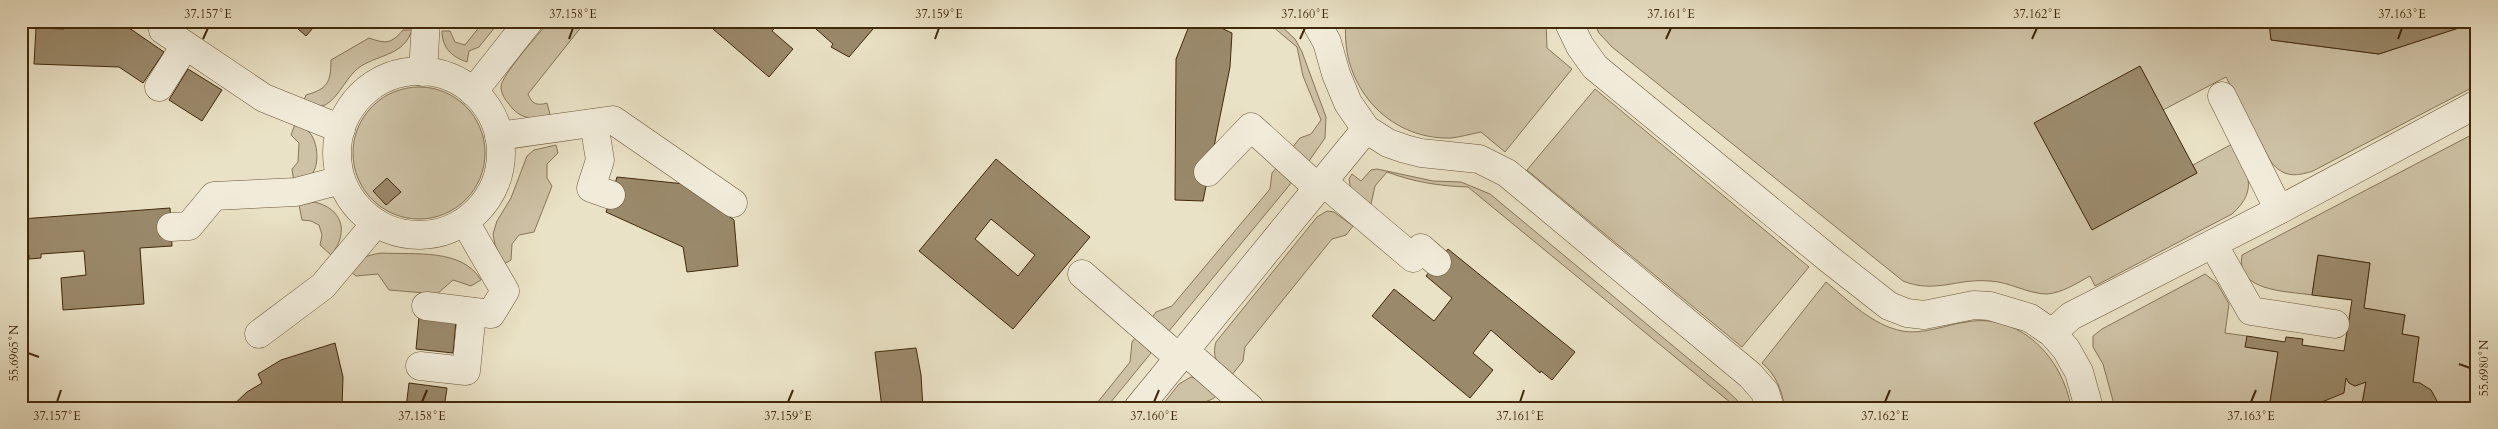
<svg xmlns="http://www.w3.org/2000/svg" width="2498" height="429" viewBox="0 0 2498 429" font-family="Cardo,serif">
<rect width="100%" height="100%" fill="#eae2c6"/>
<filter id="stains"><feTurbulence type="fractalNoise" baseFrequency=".004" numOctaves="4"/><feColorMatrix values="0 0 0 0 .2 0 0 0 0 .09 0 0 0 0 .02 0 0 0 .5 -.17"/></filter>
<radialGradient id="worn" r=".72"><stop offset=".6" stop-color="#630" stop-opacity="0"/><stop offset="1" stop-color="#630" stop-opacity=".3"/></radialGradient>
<g fill="#cec2a6" stroke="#887558">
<path d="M484 21H500L479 47 469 51 467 62C452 57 442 48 442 31H450L455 42 465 45Z"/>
<path d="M549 21H586L528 94C532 104 537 106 547 103L551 118C533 119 520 120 509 104 505 100 501 93 501 87 501 75 540 33 549 21Z"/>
<path d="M1266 21H1276L1295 39 1302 52 1326 117 1325 138 1309 161 1292 148 1300 138 1311 134 1321 120 1303 76 1297 47Z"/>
<path d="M1343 21H1546L1547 48 1572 69 1505 152 1481 132C1471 134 1460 137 1451 138 1387 140 1340 84 1346 23Z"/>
<path d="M1593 21H2269L2271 40 2379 54 2477 22V85L2313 171C2295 177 2283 177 2271 162L2226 77 2163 110 2092 229 2197 173 2193 165 2232 144C2247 171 2260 189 2232 214L2095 286 2090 276C2077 283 2062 293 2047 294 2028 294 2010 282 1990 281 1957 278 1935 294 1903 281L1612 47 1599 33Z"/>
<path d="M403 30H412C404 55 381 54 361 66 346 76 339 98 325 105 318 108 309 106 302 105L306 95C327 89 331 83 331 60L369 38C386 44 391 44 403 30Z"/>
<circle cx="419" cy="153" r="66"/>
<path d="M1595 89 1809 267 1742 347 1527 170Z"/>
<path d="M295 124C300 126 305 128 309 132 318 141 321 168 309 177 305 179 298 181 294 183L292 169 298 162 299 143 291 135Z"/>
<path d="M2477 132V408H2438C2436 392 2426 388 2413 382L2419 337 2402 334 2405 315 2364 308 2370 263 2318 256 2312 295C2287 291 2235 292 2242 255Z"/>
<path d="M556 145 558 153 547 164V178L552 186 534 232 519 235 512 244 511 260 504 264 495 245 493 234 497 221 511 198 527 156 534 150Z"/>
<path d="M1278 166 1292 182 1169 331 1151 319 1156 312 1172 306 1270 189 1272 173Z"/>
<path d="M1377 169 1433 181 1461 182 1490 194 1725 389 1737 400 1741 408H1732L1731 403 1468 187C1439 186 1414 182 1387 172L1375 186 1371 204 1351 191 1349 179 1352 174 1361 181 1371 170Z"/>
<path d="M314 202C342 208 350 232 331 255L320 245 322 235 319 225 311 221 302 220 299 205Z"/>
<path d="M1327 211 1334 212 1353 226 1346 235 1332 239 1245 347 1243 361 1231 376C1219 366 1211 359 1216 342L1317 217Z"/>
<path d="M381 253C415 255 462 248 481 280L471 286 453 280 437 294 389 290 378 274 356 276 349 270C358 258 368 255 381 253Z"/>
<path d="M2205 274 2217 283 2229 304 2225 333 2247 336 2246 347 2278 352 2269 408H2115L2103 364 2093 347V336L2102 329Z"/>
<path d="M1826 282C1849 301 1872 325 1902 331 1923 335 1945 325 1966 322 2020 312 2063 358 2071 408H1785C1781 389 1777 376 1762 363Z"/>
<path d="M1136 337 1151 353 1106 408H1093L1130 362 1132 342Z"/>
<path d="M1191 377 1198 379 1217 395C1211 403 1201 400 1194 408H1160L1179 384Z"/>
<path d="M2346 378 2349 383 2355 386 2366 382 2362 403 2383 408H2307Z"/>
</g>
<g fill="#9a896b" stroke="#432809" fill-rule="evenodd">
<path d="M53 21H119L164 52 143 83 119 67 34 64 36 28 64 29Z"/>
<path d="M289 21H319L306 36Z"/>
<path d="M719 21H780L772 31 793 49 769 77 713 29Z"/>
<path d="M807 21H864L873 29 849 57 831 47 833 44Z"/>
<path d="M1191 21H1206L1232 33 1230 67 1203 201 1175 200 1176 59Z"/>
<path d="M2269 21H2477V22L2379 54 2271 40Z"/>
<path d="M2140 66 2197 173 2092 230 2034 123Z"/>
<path d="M188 69 222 90 202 121 169 100Z"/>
<path d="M996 159 1090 237 1013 329 919 251ZM991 219 1035 255 1018 276 975 239Z"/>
<path d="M617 177 685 184 734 220 738 266 687 272 683 247 606 212Z"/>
<path d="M387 178 401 192 386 205 373 191Z"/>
<path d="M170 208 172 246 140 248 144 304 63 310 61 278 86 275 84 251 41 254V258L29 259V255L21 256V219Z"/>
<path d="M1448 249 1575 352 1552 380 1541 371 1540 373 1491 330 1473 353 1493 370 1470 398 1372 316 1394 289 1434 321 1452 298 1426 276Z"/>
<path d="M2318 255 2370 263 2364 308 2405 315 2402 334 2419 337 2413 382 2420 383 2431 390 2437 401 2438 408H2383L2362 404 2366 382 2355 386 2349 383 2346 378 2344 393 2307 408H2269L2278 352 2245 347 2247 336 2285 342 2286 337 2303 339 2302 345 2344 351 2352 300 2312 295Z"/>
<path d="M419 317 456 321 453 353 416 349Z"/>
<path d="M335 343 343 377 342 408H230L247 392 262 383 258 374 281 360Z"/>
<path d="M916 348 921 375 923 408H882L875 352Z"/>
<path d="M409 383 447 388 444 408H406Z"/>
</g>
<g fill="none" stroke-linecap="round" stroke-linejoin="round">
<defs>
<g id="minor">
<path d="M1315 21 1327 42 1336 74 1348 103 1366 129 1388 143 1405 149 1421 153 1479 159 1507 173 1750 375 1765 392 1770 408"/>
<path d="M1568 21 1580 46 1595 67 1829 259 1889 306 1907 313 1924 315 1974 305 1990 306 2030 318 2052 333 2066 349 2079 372 2089 408"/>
<path d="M163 30 264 98 341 129"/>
<circle cx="419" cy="153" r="82"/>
<path d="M423 72 426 21"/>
<path d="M159 87 185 46"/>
<path d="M473 92 529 21"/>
<path d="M2222 96 2279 210"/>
<path d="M594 123 600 160 591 188 611 195"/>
<path d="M499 136 613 120 733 203"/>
<path d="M1208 172 1251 127 1318 188"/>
<path d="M1323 182 1413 258 1421 248 1437 262"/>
<path d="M171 227 189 226 214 196 296 192 341 180"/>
<path d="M2213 244 2251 311 2335 324"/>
<path d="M1082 274 1179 358"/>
<path d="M426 306 491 314 505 291 465 222"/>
<path d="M2052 333 2071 316 2279 210 2477 104"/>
<path d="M259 334 323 286 376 223"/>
<path d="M1185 351 1250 408"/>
<path d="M420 366 466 371 472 312"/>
<path d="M1138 408 1366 129"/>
</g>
</defs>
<use href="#minor" stroke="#6d5638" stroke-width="29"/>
<use href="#minor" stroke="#f1ecda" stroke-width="28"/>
</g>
<path fill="none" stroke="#432809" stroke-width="2" d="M203 39 208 28M569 39 573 28M935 39 939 28M1300 39 1305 28M1666 39 1671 28M2032 39 2037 28M2398 39 2402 28M28 353 39 357M2459 364 2470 368M57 402 61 390M422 402 427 390M788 402 793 390M1154 402 1159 390M1520 402 1524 390M1885 402 1890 390M2251 402 2256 390"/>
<rect width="2498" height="429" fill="none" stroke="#eae2c6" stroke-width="55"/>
<rect x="28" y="28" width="2442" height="374" fill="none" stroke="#432809" stroke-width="2"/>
<g font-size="12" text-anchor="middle" fill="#432809">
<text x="208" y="18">37.157°E</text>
<text x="573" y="18">37.158°E</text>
<text x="939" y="18">37.159°E</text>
<text x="1305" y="18">37.160°E</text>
<text x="1671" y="18">37.161°E</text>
<text x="2037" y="18">37.162°E</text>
<text x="2402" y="18">37.163°E</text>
<text transform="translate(14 353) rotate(-90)" y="4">55.6965°N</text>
<text transform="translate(2484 368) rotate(-90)" y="4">55.6980°N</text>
<text x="57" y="420">37.157°E</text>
<text x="422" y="420">37.158°E</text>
<text x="788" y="420">37.159°E</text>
<text x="1154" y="420">37.160°E</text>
<text x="1520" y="420">37.161°E</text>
<text x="1885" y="420">37.162°E</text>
<text x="2251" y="420">37.163°E</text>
</g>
<rect width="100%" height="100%" filter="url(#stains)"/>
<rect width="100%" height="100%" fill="url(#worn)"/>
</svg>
